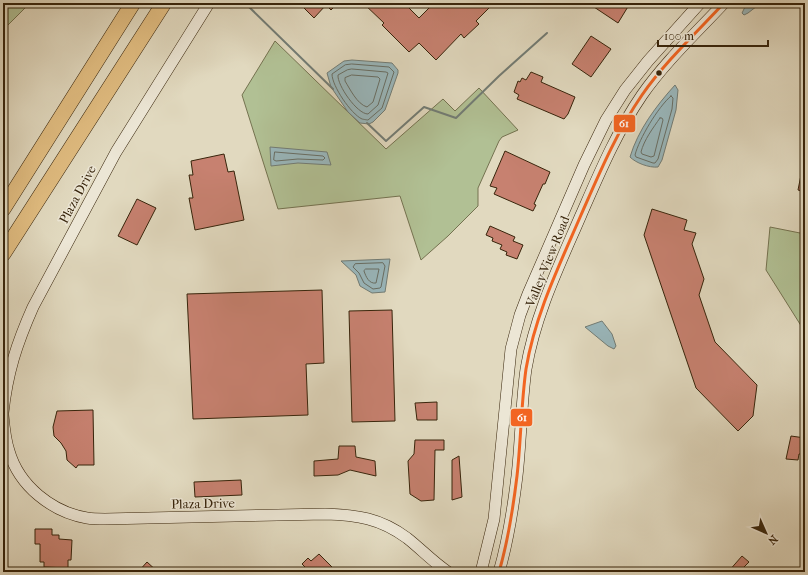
<svg xmlns="http://www.w3.org/2000/svg" width="808" height="575" viewBox="0 0 808 575" font-family="'IM FELL French Canon',serif">
<rect width="100%" height="100%" fill="#e1d9bf"/>
<filter id="stains"><feTurbulence type="fractalNoise" baseFrequency=".005" numOctaves="4"/><feColorMatrix values="0 0 0 0 .2 0 0 0 0 .09 0 0 0 0 .02 0 0 0 .5 -.17"/></filter>
<radialGradient id="worn" r=".72"><stop offset=".6" stop-color="#630" stop-opacity="0"/><stop offset="1" stop-color="#630" stop-opacity=".3"/></radialGradient>
<g fill="#b1c094" stroke="#747250">
<path d="M3 3H30L3 30Z"/>
<path d="M275 41 386 149 443 99 455 111 479 88 518 130 502 137 499 141 478 188V206L448 236 421 260 400 196 278 209 242 95Z"/>
<path d="M770 227 805 234V332L766 270Z"/>
</g>
<g fill="#99b7bc" stroke="#727c75">
<path d="M747 3H761L748 13 744 15 742 13Z"/>
<path d="M352 60 392 63 398 70V73L385 110 373 122 369 124 360 123 348 112 331 87 327 73 344 61Z"/>
<path d="M675 85 678 90 676 110 662 160 658 167C649 168 636 163 630 157 638 130 656 106 675 85Z"/>
<path d="M270 147 327 152 331 165 298 163 271 166Z"/>
<path d="M390 259 385 292 372 293 360 286 356 275 341 261Z"/>
<path d="M602 321 612 334 616 346 614 349 608 346 585 327Z"/>
</g>
<g fill="none" stroke-linecap="round" stroke-linejoin="round">
<g stroke="#686e64" stroke-width="1">
<path d="M352 64 389 67 394 72 382 108 368 120C367 120 362 119 362 119 351 114 332 86 332 74L345 65Z"/>
<path d="M352 69 386 72 388 73 378 105 368 114C357 114 337 85 338 75L347 70Z"/>
<path d="M352 75 378 77 380 79 373 102 367 107C357 104 350 89 345 81V78Z"/>
<path d="M671 96 673 98 672 109 658 159 655 163H653L636 157 635 155C639 139 658 107 671 96Z"/>
<path d="M660 118H662L663 120 654 156 651 157 642 154 641 152C644 140 653 128 660 118Z"/>
<path d="M275 152 323 156 325 158 323 160 298 159 276 161 274 160Z"/>
<path d="M383 263 385 266 381 287 380 288 373 289 364 283 359 273 353 267 355 264Z"/>
<path d="M366 269H379L376 283C369 284 366 277 364 271Z"/>
</g>
<g stroke="#727c75" stroke-width="2">
<path d="M245 3 333 89"/>
<path d="M367 123 386 141 424 107 456 118 499 76 547 33"/>
</g>
</g>
<g fill="#c78170" stroke="#37240b">
<path d="M299 3H332L335 6 331 10 326 5 314 18Z"/>
<path d="M363 3H404L419 18 430 7 427 3H494L476 21 479 24 464 38 461 34 436 60 419 43 409 52 382 25 384 23Z"/>
<path d="M597 3H626L629 5 618 23 594 7Z"/>
<path d="M591 36 611 49 591 77 572 64Z"/>
<path d="M531 72 543 77 541 82 575 97 568 114 564 119 517 99 519 95 514 92 518 81 520 82 522 78 526 80Z"/>
<path d="M505 151 550 172 545 184H543L534 204 536 205 533 211 494 194 497 188 490 186Z"/>
<path d="M224 154 228 172 234 171 244 220 195 230 189 198H193L189 175H193L191 161Z"/>
<path d="M802 170H805V192L798 190Z"/>
<path d="M137 199 156 208 137 245 118 236Z"/>
<path d="M652 209 687 220 684 230 696 233 692 244 704 279 699 295 715 342 757 385 753 416 738 431 696 388 644 235Z"/>
<path d="M490 226 515 237 513 241 523 245 517 259 506 255 507 252 500 249 502 245 492 241 493 238 486 235Z"/>
<path d="M322 290 324 363 306 364 308 415 193 419 187 294Z"/>
<path d="M392 310 395 421 352 422 349 311Z"/>
<path d="M437 402V420H417L415 403Z"/>
<path d="M93 410 94 465H78L76 468 67 460 66 451 61 443 54 436 53 427 57 411Z"/>
<path d="M791 436 805 438V454H799L798 460 786 459Z"/>
<path d="M415 440H444V450H435L434 500 421 501 410 494 408 461 414 454Z"/>
<path d="M339 446H355L356 457 375 461 376 476 350 470 338 475 314 476V461L338 459Z"/>
<path d="M459 456 462 497 452 500V460Z"/>
<path d="M241 480 242 495 195 497 194 482Z"/>
<path d="M35 529H52V535H59V539L72 540 71 560H68V568L44 567V562H40V544H35Z"/>
<path d="M319 554 337 572H300L305 567 302 564 308 558 311 561Z"/>
<path d="M742 556 749 562 744 567 749 572H728Z"/>
<path d="M147 562 158 572H138Z"/>
</g>
<g fill="none" stroke-linecap="round" stroke-linejoin="round">
<defs>
<g id="secondary">
<path d="M3 413C7 373 17 343 33 307L116 152 209 3"/>
<path d="M3 415C4 427 5 439 9 451 19 486 52 512 87 518 93 519 99 519 105 519L325 514C357 515 380 518 407 538 421 549 433 562 448 572"/>
<path d="M481 572 494 519 511 349 520 315 528 294 584 165 606 120 625 90 648 61 700 3"/>
<path d="M499 572C508 541 513 509 517 476 521 441 521 405 526 369 535 315 559 266 581 215 599 174 616 133 642 95 665 62 696 33 724 3"/>
</g>
<g id="highway">
<path d="M3 209 133 3"/>
<path d="M3 254 164 3"/>
</g>
</defs>
<use href="#secondary" stroke="#37240b" stroke-width="12"/>
<use href="#highway" stroke="#37240b" stroke-width="16"/>
<use href="#secondary" stroke="#ece6d5" stroke-width="11"/>
<use href="#highway" stroke="#e0bc80" stroke-width="15"/>
<defs>
<path id="bus-1" d="M499 572C508 541 513 509 517 476 521 441 521 405 526 369 535 315 559 266 581 215 599 174 616 133 642 95 665 62 696 33 724 3"/>
</defs>
<use href="#bus-1" stroke="#ece6d5" stroke-width="6"/>
<use href="#bus-1" stroke="#f26522" stroke-width="3"/>
</g>
<circle fill="#37240b" stroke="#ece6d5" stroke-width="1.5" cx="659" cy="73" r="3.5"/>
<g text-anchor="middle" stroke-width="3" stroke-linejoin="round" paint-order="stroke">
<g font-size="13" fill="#37240b" stroke="#ece6d5">
<text transform="translate(77 194) rotate(-62)" y="5">Plaza Drive</text>
<text transform="translate(547 261) rotate(-68)" y="5">Valley View Road</text>
<text transform="translate(203 503) rotate(-1)" y="5">Plaza Drive</text>
</g>
</g>
<g stroke="#ece6d5" stroke-width="1.5">
<rect x="613" y="114" width="23" height="19" rx="4" fill="#f26522"/>
<rect x="510" y="408" width="23" height="19" rx="4" fill="#f26522"/>
</g>
<g font-size="11" text-anchor="middle" font-weight="bold" fill="#fff">
<text x="624" y="127">61</text>
<text x="522" y="421">61</text>
</g>
<rect width="808" height="575" fill="none" stroke="#e1d9bf" stroke-width="16"/>
<rect x="4" y="4" width="800" height="567" fill="none" stroke="#37240b" stroke-width="2"/>
<rect x="8" y="8" width="792" height="559" fill="none" stroke="#37240b"/>
<g transform="translate(766 533) rotate(135)" stroke="#ece6d5" stroke-width="3" paint-order="stroke">
<path d="M0-3L7 15L0 10L-7 15Z" fill="#37240b"/>
<text y="-6" font-size="11" font-weight="bold" text-anchor="middle" fill="#37240b">N</text>
</g>
<path d="M658 40v6h110v-6" fill="none" stroke="#37240b" stroke-width="2"/>
<text x="664" y="40" font-size="12" fill="#37240b" stroke="#ece6d5" stroke-width="3" paint-order="stroke">100 m</text>
<rect width="100%" height="100%" filter="url(#stains)"/>
<rect width="100%" height="100%" fill="url(#worn)"/>
</svg>
